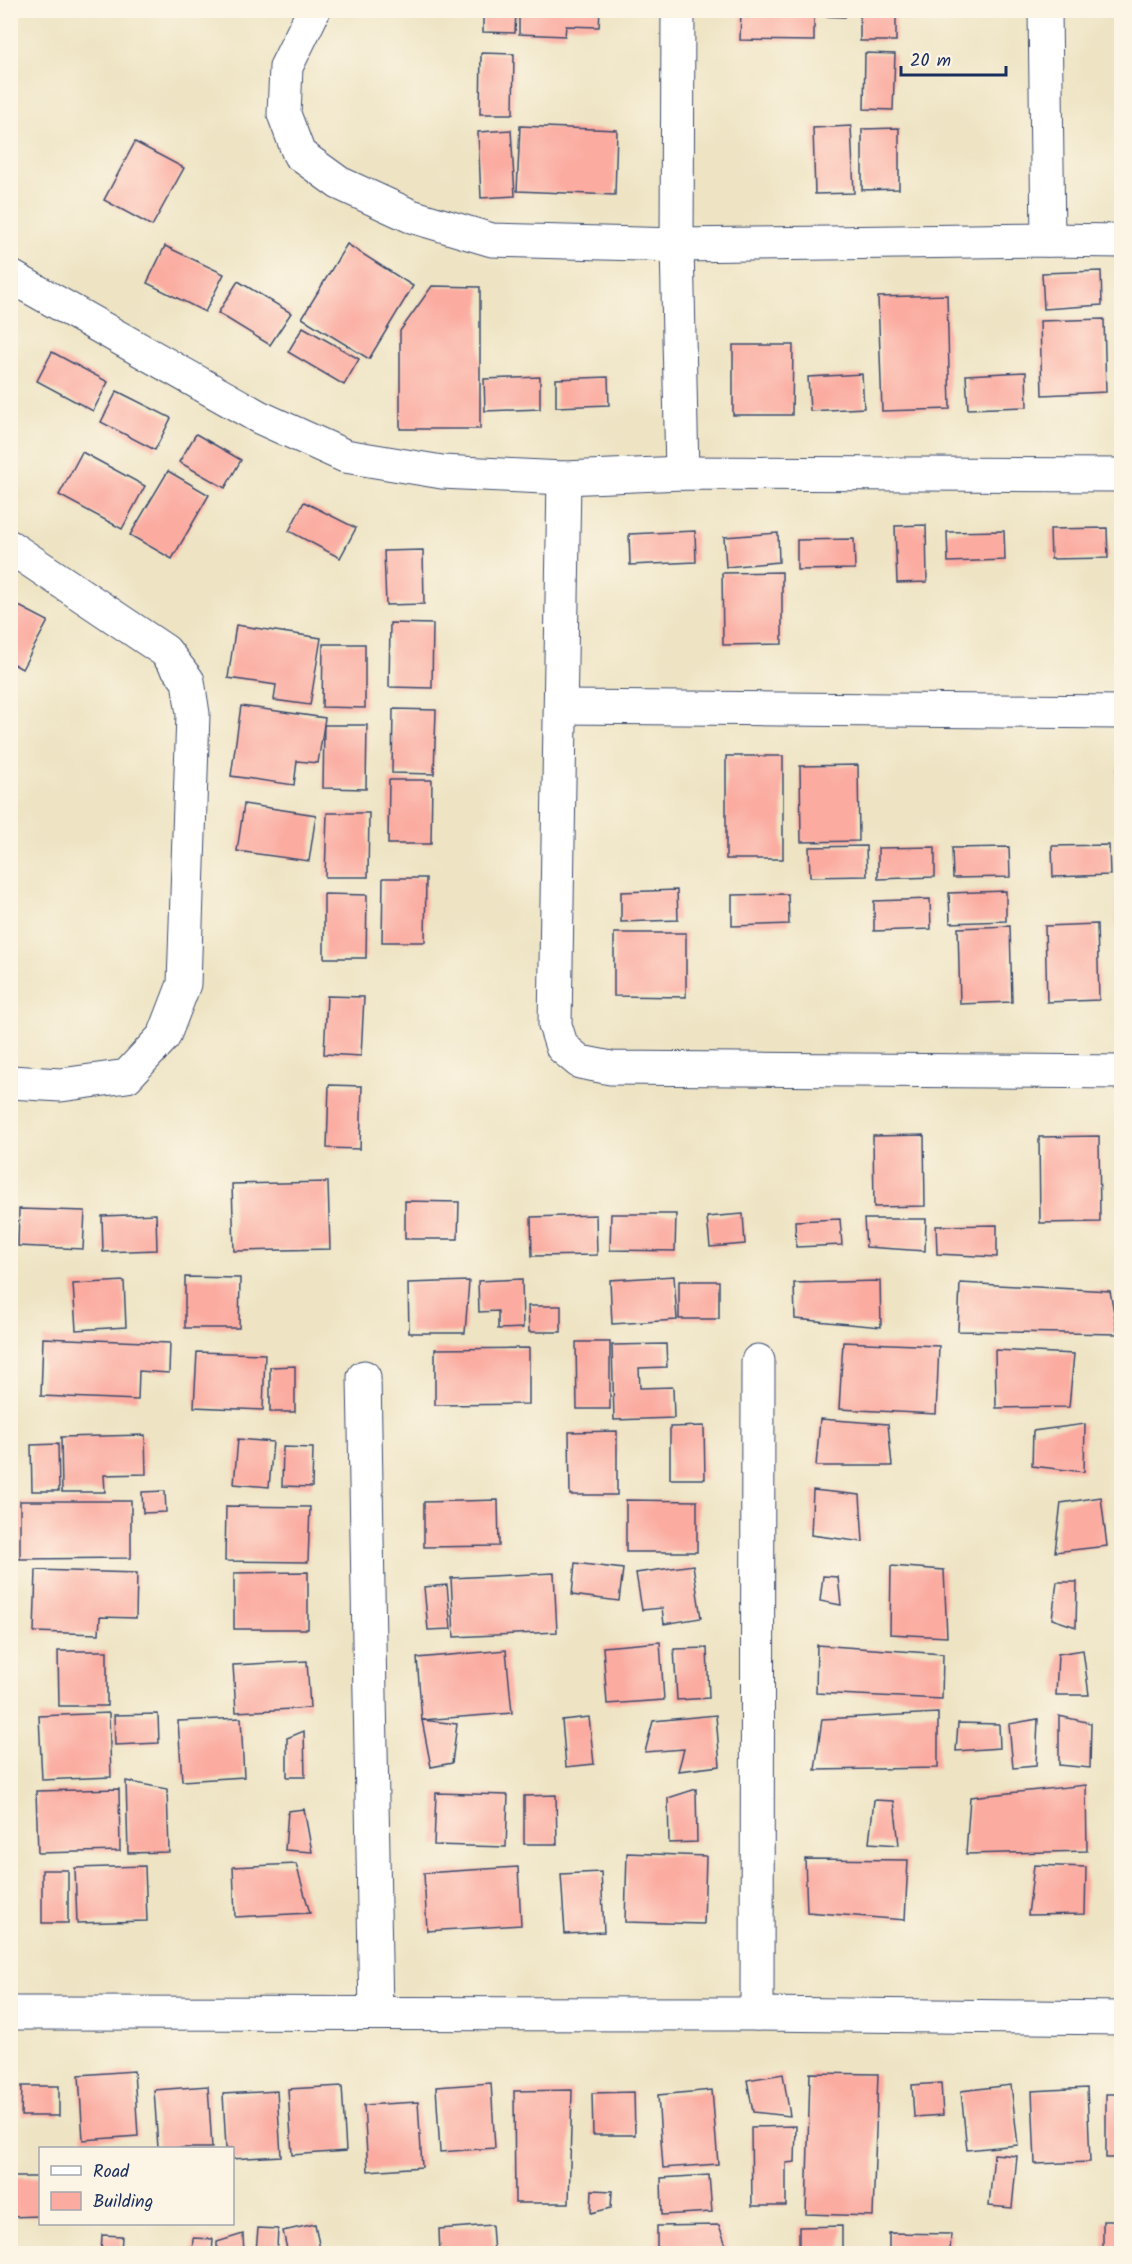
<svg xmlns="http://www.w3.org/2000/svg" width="1132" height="2264" viewBox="0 0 1132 2264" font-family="Kalam,sans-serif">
<rect width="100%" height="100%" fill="#fcf5e5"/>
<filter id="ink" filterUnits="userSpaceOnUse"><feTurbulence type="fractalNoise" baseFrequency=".0167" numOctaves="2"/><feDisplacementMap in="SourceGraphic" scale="12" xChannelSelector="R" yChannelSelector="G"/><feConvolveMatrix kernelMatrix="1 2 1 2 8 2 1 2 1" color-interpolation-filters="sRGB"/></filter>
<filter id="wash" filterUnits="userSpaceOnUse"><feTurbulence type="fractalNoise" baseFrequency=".008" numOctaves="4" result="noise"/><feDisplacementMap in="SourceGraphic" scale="24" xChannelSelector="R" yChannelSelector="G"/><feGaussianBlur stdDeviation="1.35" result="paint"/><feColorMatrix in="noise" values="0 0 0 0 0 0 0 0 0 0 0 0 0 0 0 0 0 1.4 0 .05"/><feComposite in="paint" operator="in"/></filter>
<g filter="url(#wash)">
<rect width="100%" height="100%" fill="#eee4c4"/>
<g id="blocks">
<g fill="#fbaba0">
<path d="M483 10H516L515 33 483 32Z"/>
<path d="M519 10H600L599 27 566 26 565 36 519 34Z"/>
<path d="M741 10H814V41L740 40Z"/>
<path d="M818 10H845V17L817 16Z"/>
<rect x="860" y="10" width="36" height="31"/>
<path d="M481 53 514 54 513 114H480Z"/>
<path d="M865 53 895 54 893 110 864 109Z"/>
<path d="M520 126 617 130 615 195 517 191Z"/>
<path d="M851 126 854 193 815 194 813 128Z"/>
<path d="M899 128V189L862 190V129Z"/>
<path d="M511 130 515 196 481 198 478 132Z"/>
<path d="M135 142 184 168 152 226 104 200Z"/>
<path d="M347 244 413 286 369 359 302 318Z"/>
<path d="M165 246 224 274 205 312 147 283Z"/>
<path d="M1101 271 1102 305 1044 309 1042 273Z"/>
<path d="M238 281 291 313 270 345 218 313Z"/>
<path d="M432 286 480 287V429H400V331Z"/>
<path d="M947 295 950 409 882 411 878 297Z"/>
<path d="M1104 319 1106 392 1042 395 1040 321Z"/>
<path d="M303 327 359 359 344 385 288 352Z"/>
<path d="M733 345H793L792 415H733Z"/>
<path d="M52 352 108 382 93 411 37 381Z"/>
<path d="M1026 372 1027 407 968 409 966 375Z"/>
<path d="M862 374 864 408 810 411 808 377Z"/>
<path d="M540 377V409L485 411 484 379Z"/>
<path d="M608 377 609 405 556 407V379Z"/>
<path d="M117 391 171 418 155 450 101 422Z"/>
<path d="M196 434 241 460 225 488 179 462Z"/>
<path d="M82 452 145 486 122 529 59 495Z"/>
<path d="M168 471 209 495 172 559 130 535Z"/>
<path d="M304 502 356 528 340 558 289 531Z"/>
<path d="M926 525 927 582 897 583 895 526Z"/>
<path d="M1107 528 1108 558 1051 559 1050 529Z"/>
<path d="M695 531 696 562 630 565 629 534Z"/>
<path d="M1004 531 1005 560 948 562 947 532Z"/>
<path d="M778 533 779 562 726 567 724 537Z"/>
<path d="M854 539 855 569 797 570V540Z"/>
<path d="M423 550 424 604 386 605 384 551Z"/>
<path d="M782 572V644L723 645 722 573Z"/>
<path d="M15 604 48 621 22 669 10 662V613Z"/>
<path d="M390 623 433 624 432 688 389 687Z"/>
<path d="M236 625 321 638 310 705 274 700 276 685 228 678Z"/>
<path d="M323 644H365V708L322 707Z"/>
<path d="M241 706 325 718 318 763 297 761 294 785 231 776Z"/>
<path d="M393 709 436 710 434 774 392 773Z"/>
<path d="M324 725H367L366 789 323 788Z"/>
<rect x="726" y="756" width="57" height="103"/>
<path d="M858 765 859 841 801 842 800 766Z"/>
<path d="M1117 770H1122V847H1119Z"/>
<path d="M389 780H432L431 844H388Z"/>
<path d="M244 804 316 815 309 861 237 851Z"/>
<path d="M327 813H369L368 877H325Z"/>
<path d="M1109 845 1110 875 1053 877 1052 846Z"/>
<path d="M866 846 867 876 810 877 809 847Z"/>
<path d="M935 847V877L878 879V848Z"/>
<path d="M1009 847 1010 877 953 878 952 848Z"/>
<path d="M383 878H426L425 942H382Z"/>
<path d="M677 890 678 920 621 922V892Z"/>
<path d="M1006 891V921L950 923 949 893Z"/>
<path d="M324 894 367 895 366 958H324Z"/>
<path d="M788 894 789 924 732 926V895Z"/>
<path d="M1116 898H1122V928H1117Z"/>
<path d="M930 899 931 929 874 931V901Z"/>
<path d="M1097 924 1099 1000 1047 1002 1045 926Z"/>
<path d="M1010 926 1012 1002 960 1004 958 928Z"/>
<path d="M614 933H686V997L614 996Z"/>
<path d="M327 996 364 997 361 1056 324 1054Z"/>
<path d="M329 1085 362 1086 360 1149 327 1148Z"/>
<path d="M924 1135 925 1206 874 1207 873 1136Z"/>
<path d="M1099 1136 1100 1222 1040 1223 1039 1137Z"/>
<path d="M328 1182 330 1249 234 1251 232 1184Z"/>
<path d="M405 1201 459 1202 458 1239H405Z"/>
<path d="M19 1209 85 1211 83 1249 18 1246Z"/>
<path d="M156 1214 157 1250 103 1252 102 1216Z"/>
<path d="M611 1214H676L675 1251 610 1250Z"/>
<path d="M743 1214 745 1244 710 1247 707 1217Z"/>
<path d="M596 1215 597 1255 532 1256 531 1217Z"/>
<path d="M840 1219 842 1245 796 1247 795 1221Z"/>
<path d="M864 1219H926L925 1251 866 1247Z"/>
<path d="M997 1225V1257L937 1254 936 1226Z"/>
<path d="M674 1276 677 1320 612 1324 610 1280Z"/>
<path d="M185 1277 240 1278 239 1328H185Z"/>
<path d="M522 1279 523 1328 498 1329V1311L479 1312 478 1281Z"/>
<path d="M124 1281 126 1327 76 1330 73 1284Z"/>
<path d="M469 1281 465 1333H409L408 1283Z"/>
<rect x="679" y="1281" width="40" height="38"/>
<path d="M880 1281 881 1327 795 1319 794 1283Z"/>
<path d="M960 1283 1110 1291 1118 1334 958 1331Z"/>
<path d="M528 1306H561V1332H529Z"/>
<path d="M43 1338 170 1343 169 1373 139 1371 138 1400 41 1396Z"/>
<path d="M576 1342H610V1409H577Z"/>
<path d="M843 1342 939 1346 936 1414 839 1409Z"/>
<path d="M666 1344 667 1367 639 1368 640 1388 673 1387 674 1418 614 1420 612 1345Z"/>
<path d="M529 1348V1404L435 1405V1349Z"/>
<path d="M995 1350 1074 1354 1069 1407 996 1408Z"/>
<path d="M197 1352 265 1354 263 1410 194 1407Z"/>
<path d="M295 1366V1412H270V1367Z"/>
<path d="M820 1419 888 1424 892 1466H816Z"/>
<path d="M1085 1424 1084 1472 1032 1466 1033 1431Z"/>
<path d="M704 1426 705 1479H670V1427Z"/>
<path d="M617 1431V1495H570L569 1432Z"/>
<path d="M145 1435 146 1474 104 1475 105 1492H62L61 1437Z"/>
<path d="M238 1439 273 1442 269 1487 234 1484Z"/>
<path d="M58 1444 59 1491H32L31 1445Z"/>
<path d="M283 1447 313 1448 312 1487 282 1486Z"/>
<path d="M813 1490 860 1495 863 1542 811 1535Z"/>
<path d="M165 1491 166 1512 143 1513 142 1492Z"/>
<path d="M1101 1497 1107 1546 1055 1552 1061 1503Z"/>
<path d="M498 1500 499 1546 424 1547V1502Z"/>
<path d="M626 1500 697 1501V1552H626Z"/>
<path d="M20 1501H131V1558L20 1559Z"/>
<path d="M226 1506 310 1507 308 1562 225 1561Z"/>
<path d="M575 1563 623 1569 619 1601 572 1595Z"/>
<path d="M693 1565 701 1618 664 1624 662 1608 642 1610 636 1573Z"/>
<path d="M891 1566 944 1570 947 1637 890 1634Z"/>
<path d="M36 1570 137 1573 136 1618 100 1617 99 1634 34 1632Z"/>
<path d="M308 1572V1629H234V1573Z"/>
<path d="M554 1573 557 1632 454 1637 451 1578Z"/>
<path d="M823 1576 838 1577 841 1605 820 1601Z"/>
<path d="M1057 1582H1077L1076 1627 1052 1619Z"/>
<path d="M447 1585 451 1629 428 1630 424 1587Z"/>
<path d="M660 1642 664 1700 607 1704 603 1647Z"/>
<path d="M817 1645 943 1654 942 1699 816 1693Z"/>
<path d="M707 1648 709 1698 677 1700 674 1649Z"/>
<path d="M506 1650 512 1713 422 1720 417 1658Z"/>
<path d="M1083 1650 1089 1695H1056L1058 1654Z"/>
<path d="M58 1651H107V1706H59Z"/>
<path d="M307 1661 310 1708 236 1712 233 1665Z"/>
<path d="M109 1713 111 1777 42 1780 39 1716Z"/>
<path d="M938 1713V1768L815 1770 822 1719Z"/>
<path d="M158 1714 159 1743 115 1745 114 1715Z"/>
<path d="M716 1715 720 1766 678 1771 684 1749 645 1752 653 1721Z"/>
<path d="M1059 1716 1091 1723 1090 1768 1059 1765Z"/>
<path d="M589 1717 594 1764 566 1767 562 1720Z"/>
<path d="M241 1718 244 1777 182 1781 178 1721Z"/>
<path d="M1038 1719 1036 1766 1013 1768 1009 1724Z"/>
<path d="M422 1720 457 1724 452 1763 431 1767Z"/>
<path d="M958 1723 999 1724 1000 1748 956 1751Z"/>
<path d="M304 1731 305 1777H287V1738Z"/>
<path d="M126 1781 167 1789 169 1852 128 1853Z"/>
<path d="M1086 1785 1087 1851 966 1854 970 1797Z"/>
<path d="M119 1789 120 1851 38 1853 36 1791Z"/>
<path d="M696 1789 697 1842 669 1843 668 1798Z"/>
<path d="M436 1793 508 1795 506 1847 434 1845Z"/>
<path d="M556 1795 557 1844H524V1796Z"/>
<path d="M874 1800 894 1801 899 1845 869 1843Z"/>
<path d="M304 1809 312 1852 285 1850 288 1811Z"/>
<path d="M627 1853 706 1856 704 1924 625 1922Z"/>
<path d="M805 1859 908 1860 905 1920 807 1912Z"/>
<path d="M296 1864 310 1913 235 1917 233 1867Z"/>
<path d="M1034 1865 1086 1867 1085 1914 1028 1915Z"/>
<path d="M145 1866 147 1921 77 1923 75 1868Z"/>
<path d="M518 1867 521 1925 427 1931 424 1873Z"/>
<rect x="42" y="1870" width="26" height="53"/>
<path d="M601 1872 604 1932 565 1934 561 1874Z"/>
<path d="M134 2071 138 2136 83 2140 79 2075Z"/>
<path d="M810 2073 878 2074 873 2216 806 2214Z"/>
<path d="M783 2074 790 2116 753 2112 747 2080Z"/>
<path d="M491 2083 495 2148 440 2152 436 2087Z"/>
<path d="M941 2083 943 2115 914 2117 912 2085Z"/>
<path d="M1011 2085 1018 2145 967 2150 961 2091Z"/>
<path d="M22 2086H59V2116H21Z"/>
<path d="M208 2086 212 2148H158L154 2090Z"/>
<path d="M342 2086 346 2151 292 2155 288 2089Z"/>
<path d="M1087 2088 1090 2162 1035 2164 1032 2091Z"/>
<path d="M572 2090 569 2203H515L514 2091Z"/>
<path d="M712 2090 718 2164 663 2168 658 2095Z"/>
<path d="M277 2091 281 2156 232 2159V2148H226L223 2094Z"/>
<path d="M634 2092 635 2135H593L592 2093Z"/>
<rect x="1106" y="2094" width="16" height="64"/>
<path d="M418 2102 422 2167 368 2171 364 2105Z"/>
<path d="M796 2126 795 2162 786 2163V2206H752L751 2127Z"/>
<path d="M994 2154 1017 2156 1012 2208 989 2206Z"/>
<path d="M709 2175 712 2212 662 2215 661 2178Z"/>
<path d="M10 2177H40V2216L10 2217Z"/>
<path d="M592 2190 612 2191 611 2208 591 2213Z"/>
<rect x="1103" y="2221" width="19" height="32"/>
<path d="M315 2224 321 2254H288L283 2231Z"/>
<path d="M492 2225 494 2254H440L439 2229Z"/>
<path d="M719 2225 729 2254H657V2226Z"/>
<path d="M842 2226V2254H799V2227Z"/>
<path d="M258 2228 278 2229 277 2247 256 2251Z"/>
<path d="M889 2233 951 2234 950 2254H889Z"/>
<path d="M243 2234 244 2254H217V2242Z"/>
<path d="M102 2235 122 2236 121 2253 101 2254Z"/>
<path d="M193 2238 213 2239 212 2254H192Z"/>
</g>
</g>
</g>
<g filter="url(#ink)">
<use href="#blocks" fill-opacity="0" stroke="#3b4a6d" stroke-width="1.5"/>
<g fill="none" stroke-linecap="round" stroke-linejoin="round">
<defs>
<g id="minor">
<path d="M314 10 286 67 284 114 299 154 339 183 411 216 492 240 677 245 1048 240 1122 241"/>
<path d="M678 10 677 245 682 473"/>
<path d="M1045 10 1048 240"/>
<path d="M10 276 259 417 345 456 442 472 564 478 682 473 1122 475"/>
<path d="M564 478 555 1025 562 1047 580 1062 611 1068 1122 1072"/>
<path d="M10 547 165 651 188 681 193 714 184 984 164 1036 127 1076 61 1085 10 1082"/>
<path d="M562 707 1122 712"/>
<path d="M364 1377 376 2013"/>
<path d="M10 2013 757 2014 1122 2018"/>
<path d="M757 2014 758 1361"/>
</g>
</defs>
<use href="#minor" stroke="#3b4a6d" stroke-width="35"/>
<use href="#minor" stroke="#fff" stroke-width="33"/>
</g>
</g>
<rect width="1132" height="2264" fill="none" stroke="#fcf5e5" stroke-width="36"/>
<rect x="39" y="2147" width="195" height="78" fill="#fcf5e5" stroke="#a2a6af" stroke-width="1.5"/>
<rect x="51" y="2166" width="30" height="9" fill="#ffffff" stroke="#a2a6af" stroke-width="1.5"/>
<text x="93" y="2177" font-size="18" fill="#1b2f5e">Road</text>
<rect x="51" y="2192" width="30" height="18" fill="#fbaba0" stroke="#a2a6af" stroke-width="1.5"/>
<text x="93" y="2207" font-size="18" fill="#1b2f5e">Building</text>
<path d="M901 66v9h105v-9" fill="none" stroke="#1b2f5e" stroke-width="3"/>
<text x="910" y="66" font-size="18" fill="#1b2f5e" stroke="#fcf5e5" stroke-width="4.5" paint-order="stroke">20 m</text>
</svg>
